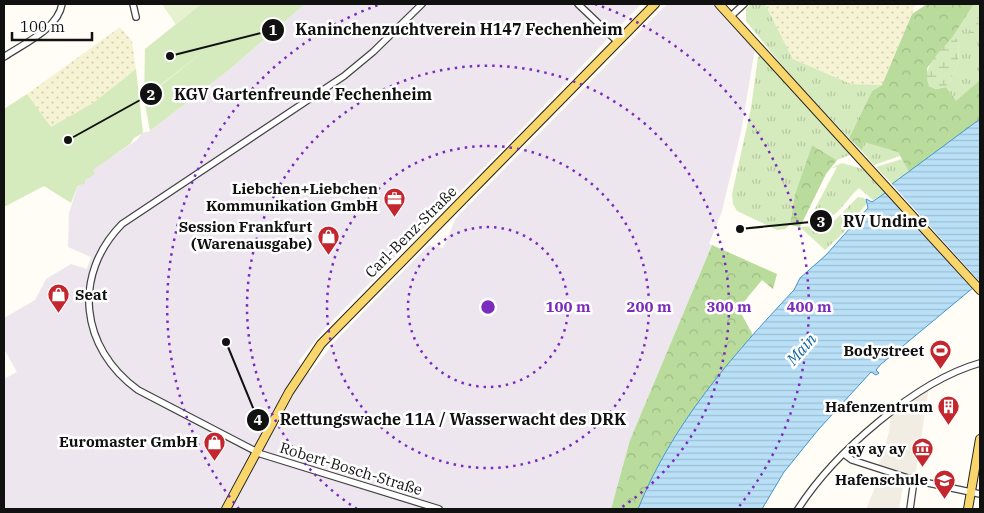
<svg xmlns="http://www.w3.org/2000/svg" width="984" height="513" viewBox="0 0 984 513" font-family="'IBM Plex Serif',serif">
<defs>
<pattern id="farmland-dots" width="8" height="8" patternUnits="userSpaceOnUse" patternTransform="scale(1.25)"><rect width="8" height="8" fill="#f6f3d4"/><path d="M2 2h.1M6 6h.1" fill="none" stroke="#d2cfb5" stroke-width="1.8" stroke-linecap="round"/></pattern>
<pattern id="grass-tufts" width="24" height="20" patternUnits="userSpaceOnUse" patternTransform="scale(1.25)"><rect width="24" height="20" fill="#d5ebbd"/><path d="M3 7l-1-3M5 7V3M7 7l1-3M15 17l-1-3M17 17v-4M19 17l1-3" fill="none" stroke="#b6c8a1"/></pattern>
<pattern id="forest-crowns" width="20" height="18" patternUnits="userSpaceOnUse" patternTransform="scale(1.25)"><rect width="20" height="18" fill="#b9dc9c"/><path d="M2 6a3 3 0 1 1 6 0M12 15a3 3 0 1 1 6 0" fill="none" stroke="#9ebc85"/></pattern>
<pattern id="wetland-marsh" width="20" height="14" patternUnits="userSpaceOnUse" patternTransform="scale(1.25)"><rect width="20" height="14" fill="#d5ebbd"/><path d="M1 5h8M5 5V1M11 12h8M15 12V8" fill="none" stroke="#b6c8a1"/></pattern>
<pattern id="water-rules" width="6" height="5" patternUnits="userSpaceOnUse" patternTransform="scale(1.25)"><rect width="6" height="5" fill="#b9e0f7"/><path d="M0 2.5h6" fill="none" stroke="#9ebfd3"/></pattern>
</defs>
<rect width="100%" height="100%" fill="#fffdf5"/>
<path fill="#eee6ef" d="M305 4H641L506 145 327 326 298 362 310 373 337 339 429 245 443 248 456 218 667 4H712L755 49 741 132 722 211 709 244 712 245 630 440 611 509H4V379L17 372 4 349V318L35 300 46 279 71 264 87 269 91 257 68 247 69 213 78 185 92 170 137 140 142 133 150 131 230 69Z"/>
<g fill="url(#farmland-dots)">
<path d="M765 4H916L882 85 851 84 793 59Z"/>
<path d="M120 27 132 41 136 69 93 103 51 128 27 94Z"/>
</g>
<g fill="url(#grass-tufts)">
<path d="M750 4H765L793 59 851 84 882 85 872 91 849 138 789 74 746 21V9Z"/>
<path d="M974 4H980V80L956 102 946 87C956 73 962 56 957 40L952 38Z"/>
<path d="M761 56 850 155 837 160 812 145 795 194 790 225 785 229 777 230 737 211 733 204 732 194 751 108 758 57Z"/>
<path d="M864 141 898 152 900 156 874 165 862 151Z"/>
<path d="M902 159 909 172 892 184 876 167Z"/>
<path d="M842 163 863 169 885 193 873 200 859 188C843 202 836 223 812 223L810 218 837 167 831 168Z"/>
<path d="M858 197 864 198 867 203 843 233 825 250 800 227 830 225Z"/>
</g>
<g fill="url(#forest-crowns)">
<path d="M927 4H974L952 38 927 68 929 86 936 89 946 87 956 101 980 80V119L909 172 898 152 864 142 862 151 849 138 872 91 882 85 912 14Z"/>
<path d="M812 145 837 160 826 174 800 227 790 225 795 194Z"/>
<path d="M712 245 777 274 773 289 762 280 743 303 741 302 737 306 753 335C706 388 664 443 638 509H611L630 440Z"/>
</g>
<g fill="url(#wetland-marsh)">
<path d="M980 14V34L974 38 970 37 969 34Z"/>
<path d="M952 38 957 39C962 56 956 73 946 87L936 89 929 86C921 66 940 52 952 38Z"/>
</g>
<g fill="#d5ebbd">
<path d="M201 4H305L230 69 150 131 144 99 209 47 144 98 145 49Z"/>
<path d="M136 69 143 133 134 138 130 144 93 170 95 174 85 180V184L78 185 71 203 44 186 4 207V109L27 94 51 127 93 103Z"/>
</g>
<path fill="#e6f2cf" d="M162 4H201L176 25Z"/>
<g fill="#f1ede2">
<path d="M929 387 915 478 879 466 889 432 891 413Z"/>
<path d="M881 473 904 480 899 509H866Z"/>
</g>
<path fill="url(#water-rules)" stroke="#3f96cf" d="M980 119V282L880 365 876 370 879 373 876 375 871 372 818 430 784 472 762 509H638C672 424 732 356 794 290L800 278 826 255 868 208 866 199 872 202 885 193 892 184Z"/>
<path fill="#fffdf5" d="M890 182 980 282V286L974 291 883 191Z"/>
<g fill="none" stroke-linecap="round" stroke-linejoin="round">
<defs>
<g id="minor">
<path d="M133 4 136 17"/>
<path d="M422 4 373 52 344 76 122 224C72 275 80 348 138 390L261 454 439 509"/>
<path d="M578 4 618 42"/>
<path d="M731 16 744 4"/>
<path d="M4 57C23 44 58 29 62 4"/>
<path d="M844 454 852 460 914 480 980 494"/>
<path d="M798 509C834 453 916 381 980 363"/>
<path d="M910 509 914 480"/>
</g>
<g id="major">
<path d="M719 4 980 290"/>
<path d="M226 509 289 392 321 344 655 4"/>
<path d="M968 509 980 439"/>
</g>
</defs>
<use href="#minor" stroke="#444" stroke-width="8"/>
<use href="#major" stroke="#222" stroke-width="10"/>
<use href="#minor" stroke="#fff" stroke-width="5.5"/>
<use href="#major" stroke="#f9d66b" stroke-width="8"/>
</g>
<g fill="none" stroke="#7b2cbf" stroke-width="2.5" stroke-dasharray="2.5 5">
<circle cx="488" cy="307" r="80"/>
<circle cx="488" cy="307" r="161"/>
<path d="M357 509A241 241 0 1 1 619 509"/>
<path d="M239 509A321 321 0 0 1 381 4M595 4A321 321 0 0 1 737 509"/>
</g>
<defs>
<symbol id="office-pin" viewBox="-11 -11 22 30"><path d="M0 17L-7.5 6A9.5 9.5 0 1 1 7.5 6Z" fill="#c4262e" stroke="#fff"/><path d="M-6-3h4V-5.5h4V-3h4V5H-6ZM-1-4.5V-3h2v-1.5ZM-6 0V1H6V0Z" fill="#fff"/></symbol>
<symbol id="shop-pin" viewBox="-11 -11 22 30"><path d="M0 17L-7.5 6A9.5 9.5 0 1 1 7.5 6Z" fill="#c4262e" stroke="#fff"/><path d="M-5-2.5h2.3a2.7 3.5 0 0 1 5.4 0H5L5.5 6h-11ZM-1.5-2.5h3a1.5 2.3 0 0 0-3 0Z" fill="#fff"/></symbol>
<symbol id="stadium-pin" viewBox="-11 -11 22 30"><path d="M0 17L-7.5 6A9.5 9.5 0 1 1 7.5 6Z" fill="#c4262e" stroke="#fff"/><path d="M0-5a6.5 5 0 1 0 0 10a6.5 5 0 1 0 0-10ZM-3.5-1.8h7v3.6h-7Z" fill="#fff"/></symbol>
<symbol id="building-pin" viewBox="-11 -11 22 30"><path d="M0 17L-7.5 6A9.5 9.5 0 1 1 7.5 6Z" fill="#c4262e" stroke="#fff"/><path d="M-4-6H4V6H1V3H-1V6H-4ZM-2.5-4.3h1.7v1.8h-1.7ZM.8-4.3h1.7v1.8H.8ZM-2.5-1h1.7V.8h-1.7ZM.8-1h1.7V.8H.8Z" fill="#fff"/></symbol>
<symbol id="museum-pin" viewBox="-11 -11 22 30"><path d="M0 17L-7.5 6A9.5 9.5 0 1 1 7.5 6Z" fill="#c4262e" stroke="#fff"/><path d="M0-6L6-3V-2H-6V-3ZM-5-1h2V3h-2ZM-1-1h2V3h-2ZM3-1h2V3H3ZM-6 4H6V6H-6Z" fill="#fff"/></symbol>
<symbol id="school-pin" viewBox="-11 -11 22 30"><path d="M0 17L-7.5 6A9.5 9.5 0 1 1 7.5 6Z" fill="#c4262e" stroke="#fff"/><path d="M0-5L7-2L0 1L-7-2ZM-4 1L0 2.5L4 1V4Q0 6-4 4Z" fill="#fff"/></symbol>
</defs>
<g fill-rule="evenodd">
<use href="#office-pin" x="382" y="186" width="25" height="34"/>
<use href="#shop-pin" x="316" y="224" width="25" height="34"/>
<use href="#shop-pin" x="46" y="282" width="25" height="34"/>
<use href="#stadium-pin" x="928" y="338" width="25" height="34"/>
<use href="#building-pin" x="936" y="394" width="25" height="34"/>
<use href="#shop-pin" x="202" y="430" width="25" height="34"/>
<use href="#museum-pin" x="910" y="436" width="25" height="34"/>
<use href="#school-pin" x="932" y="468" width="25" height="34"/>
</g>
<g text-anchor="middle" stroke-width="5" stroke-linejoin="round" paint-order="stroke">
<g font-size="15" font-weight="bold" fill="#111" stroke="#fff" text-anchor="end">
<text x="378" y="194">Liebchen+Liebchen<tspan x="378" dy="17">Kommunikation GmbH</tspan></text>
<text x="312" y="232">Session Frankfurt<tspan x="312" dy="17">(Warenausgabe)</tspan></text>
<text x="75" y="300" text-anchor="start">Seat</text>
<text x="924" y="356">Bodystreet</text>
<text x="933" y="412">Hafenzentrum</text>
<text x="198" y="447">Euromaster GmbH</text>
<text x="906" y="454">ay ay ay</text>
<text x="928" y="485">Hafenschule</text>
</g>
<g font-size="15" fill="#111" stroke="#fff">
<text transform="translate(411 232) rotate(-45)" y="5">Carl-Benz-Straße</text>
<text transform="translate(351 469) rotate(17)" y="5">Robert-Bosch-Straße</text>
</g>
<g font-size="16" font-style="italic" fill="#1768a6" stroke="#fff">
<text transform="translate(801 349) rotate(-49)" y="6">Main</text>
</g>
</g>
<circle cx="488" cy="307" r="8" fill="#7b2cbf" stroke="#fff" stroke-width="2.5"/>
<g font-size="15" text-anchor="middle" font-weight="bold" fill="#7b2cbf" stroke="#fff" stroke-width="5" stroke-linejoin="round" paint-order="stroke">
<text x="568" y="312">100 m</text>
<text x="649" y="312">200 m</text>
<text x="729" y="312">300 m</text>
<text x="809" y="312">400 m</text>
</g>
<path fill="none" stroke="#111" stroke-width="2" d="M170 56L273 30M68 140L151 94M740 229L821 221M226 342L258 420"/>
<g fill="#111" stroke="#fff" stroke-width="2">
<circle cx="170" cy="56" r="5"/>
<circle cx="68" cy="140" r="5"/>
<circle cx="740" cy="229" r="5"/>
<circle cx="226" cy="342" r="5"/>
<circle cx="273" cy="30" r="12"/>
<circle cx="151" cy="94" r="12"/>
<circle cx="821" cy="221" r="12"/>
<circle cx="258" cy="420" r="12"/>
</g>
<g font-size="15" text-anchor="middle" font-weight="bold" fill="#fff">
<text x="273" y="35">1</text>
<text x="151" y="100">2</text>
<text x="821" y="227">3</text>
<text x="258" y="425">4</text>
</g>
<g font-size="16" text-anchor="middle" font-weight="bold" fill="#111" stroke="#fff" stroke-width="5" stroke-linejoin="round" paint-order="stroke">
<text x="459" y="35">Kaninchenzuchtverein H147 Fechenheim</text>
<text x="303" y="100">KGV Gartenfreunde Fechenheim</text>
<text x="885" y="227">RV Undine</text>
<text x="453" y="425">Rettungswache 11A / Wasserwacht des DRK</text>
</g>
<rect width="984" height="513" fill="none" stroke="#111111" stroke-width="10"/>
<path d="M12 32v8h80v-8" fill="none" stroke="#111111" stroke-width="2.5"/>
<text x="20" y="32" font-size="15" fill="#111111" stroke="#ffffff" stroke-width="4" paint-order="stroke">100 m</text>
</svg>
